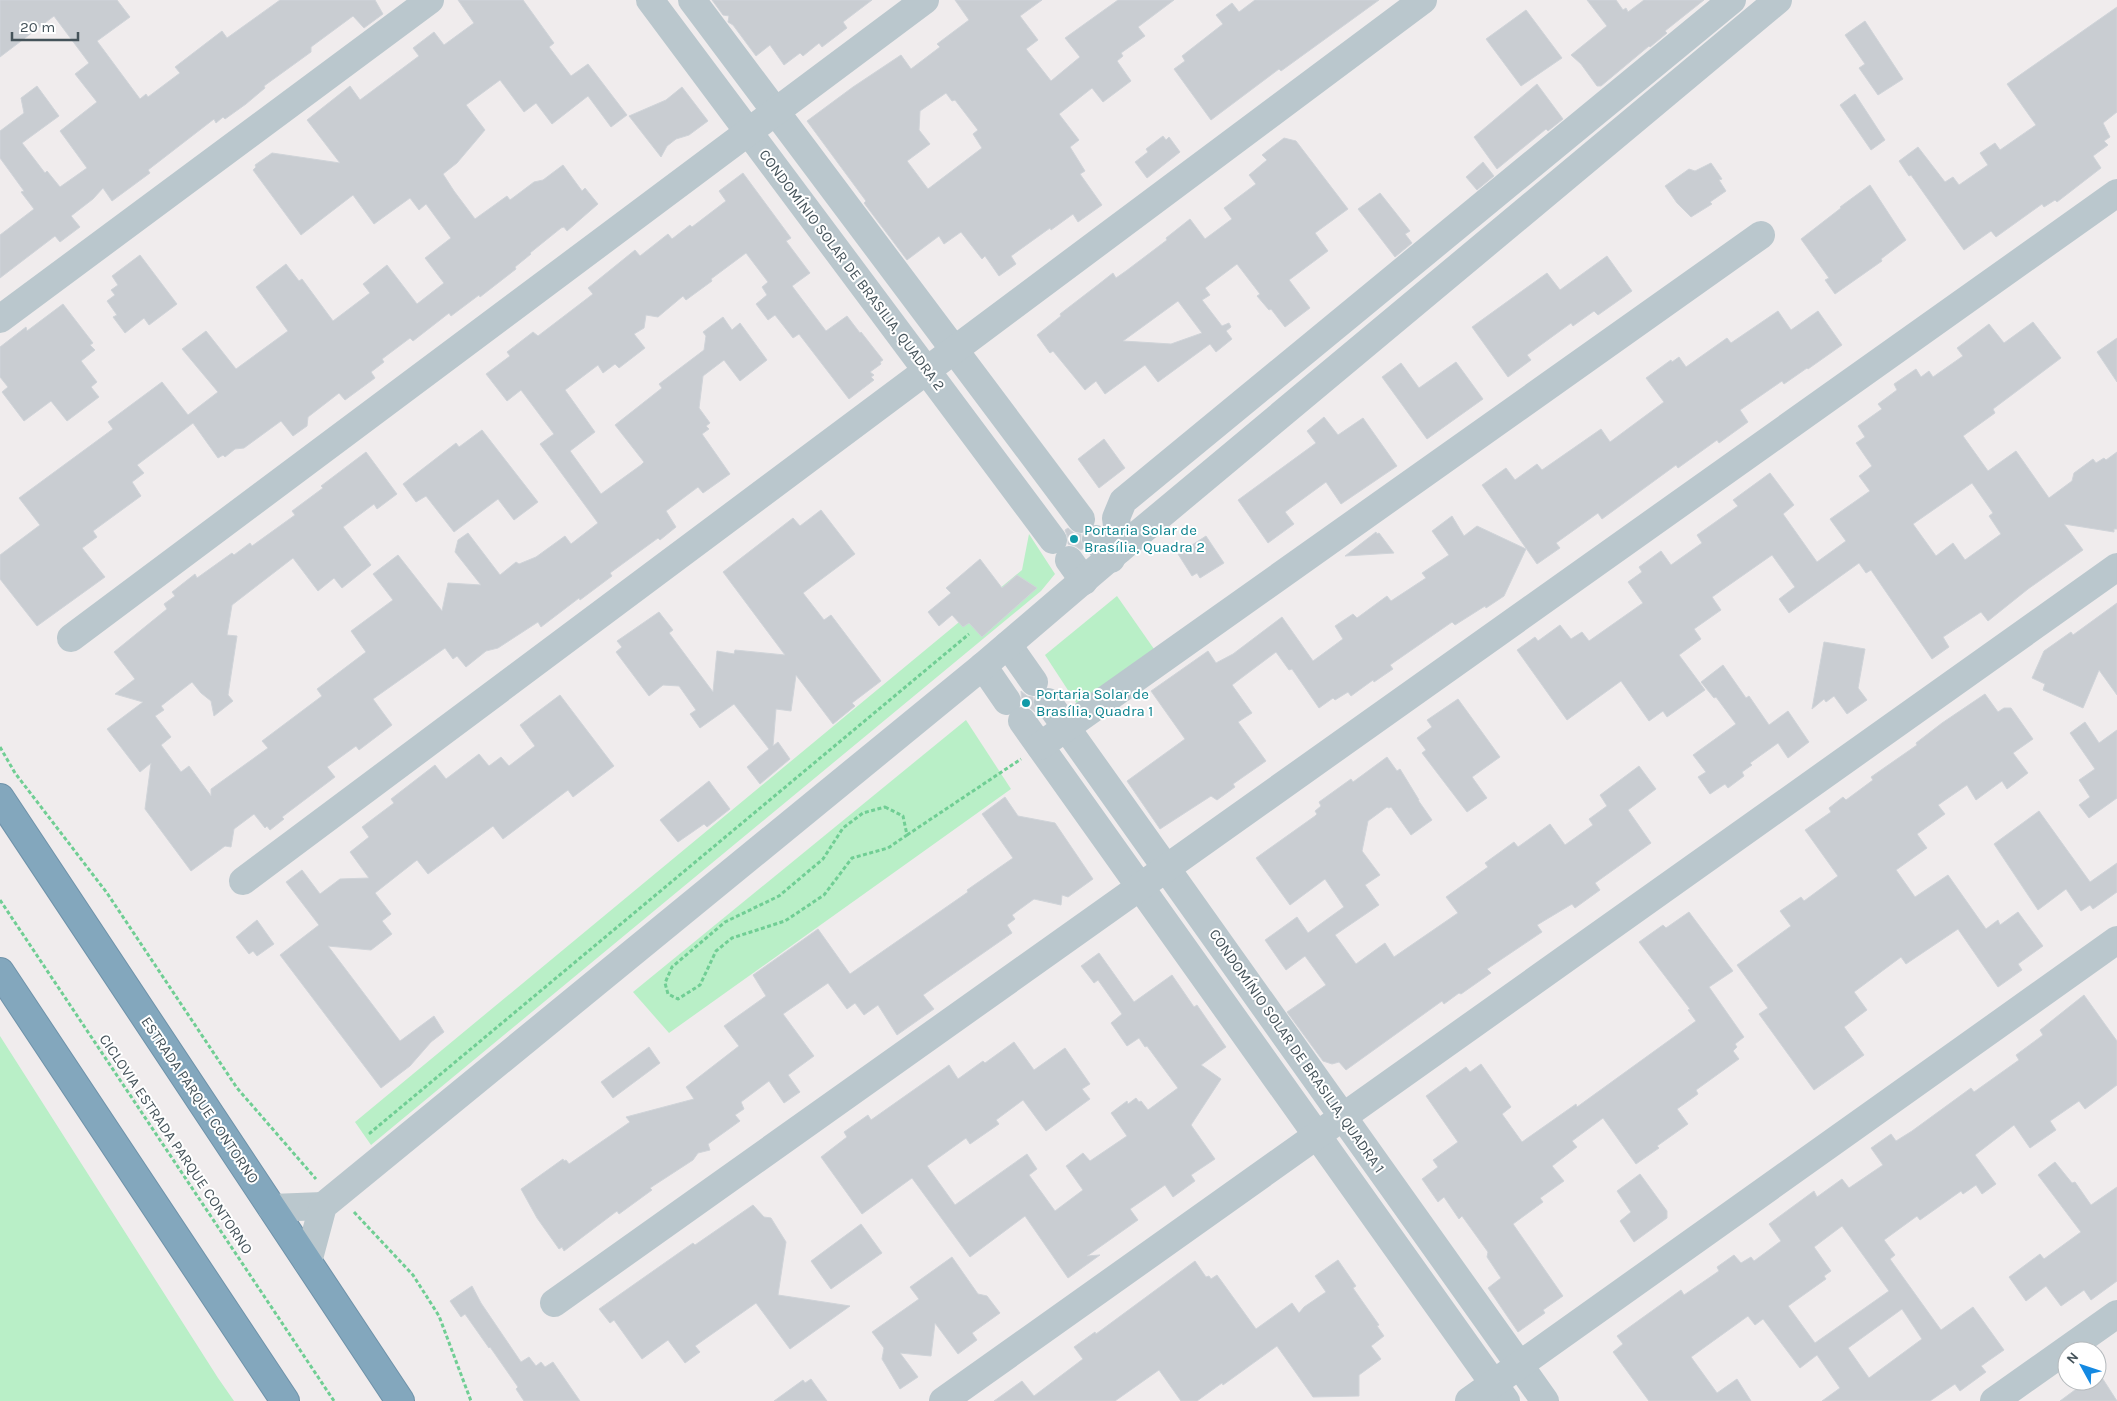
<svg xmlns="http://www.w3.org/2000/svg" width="2117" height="1401" viewBox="0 0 2117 1401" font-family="Karla,sans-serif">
<rect width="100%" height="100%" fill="#f0eced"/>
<g fill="#b9efc7">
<path d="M1029 534 1055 574 1041 591 371 1145 355 1122 1022 570Z"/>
<path d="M1117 596 1154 649 1077 704 1045 655Z"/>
<path d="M966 720 1011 789 669 1033 633 992Z"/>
<path d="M0 1036 218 1378 234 1401H0Z"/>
</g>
<g fill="#c9cdd2" stroke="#d0d4d9" fill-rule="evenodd">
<path d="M0 0H117L130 17 97 41 140 99 146 94 148 97 180 73 175 67 222 31 227 38 280 0H375L383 14 364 28 353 16 311 47V52L264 86 265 88 246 104 225 119 223 117 216 123 214 119 148 170 150 173 112 201 103 188 93 199 71 216 80 227 60 242 55 236 0 278V235L34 209 21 192 24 191 0 158V131L24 113 21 98 37 86 59 116 22 143 45 173 47 171 60 187 87 168 60 131 97 102 75 74 89 63 54 16 0 57Z"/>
<path d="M458 0H523L554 43 549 47 571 76 588 64 627 115 611 127 588 96 552 124 536 103 524 112 500 80 466 105 485 130 457 163 443 174 454 191 475 219 507 196 510 200 534 182 543 180 563 165 582 191 585 188 598 204 567 231 564 227 561 228 530 253 531 254 515 267 516 269 480 297 479 295 451 316 449 313 413 341 410 338 382 359 384 362 371 372 375 378 345 400 339 393 308 417 307 426 293 436 281 421 244 448 235 449 225 457 223 455 218 458 193 423 137 465 144 473 132 482 141 496 93 531 97 537 82 548 105 577 37 626 0 579V555L40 525 19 498 113 429 108 422 162 382 188 415 218 392 182 349 206 331 236 369 288 331 256 287 286 264 299 281 302 279 333 321 370 293 363 284 387 265 417 304 444 283 425 258 451 238 426 204 419 210 410 198 374 224 353 195 301 235 253 170 256 167 255 165 272 153 340 163 307 120 350 86 360 100 419 56 413 48 434 32 444 45 474 23Z"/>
<path d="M712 0H872L843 22 847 28 822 47 819 43 803 56 800 53 784 65 770 45 756 56 733 25 728 22 729 16 723 15Z"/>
<path d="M955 0H1042L1020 16 1038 40 1026 49 1051 81 1080 57 1065 38 1118 0H1174L1138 27 1145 36 1121 53 1123 56 1117 61 1131 81 1103 102 1092 88 1059 114 1079 140 1070 147 1085 171 1080 174 1102 205 1078 222 1073 214 1051 230 1050 228 1011 256 1016 264 999 276 985 256 982 259 961 232 944 244 939 236 907 260 864 203 866 201 807 121 853 87 901 55 911 69 940 47 937 44 969 20ZM946 93 952 101 955 100 978 130 973 134 982 148 928 189 907 161 930 144 919 130 920 111Z"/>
<path d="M1255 0H1379L1281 71 1279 69 1211 120 1174 69 1185 61 1182 56 1223 24 1216 15 1232 3 1239 12Z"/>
<path d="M1587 0H1616L1623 10 1626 8 1628 12 1644 0H1704L1665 31 1667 33 1650 47 1649 46 1601 86H1597L1581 64 1571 55 1607 26Z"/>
<path d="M2117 7V112L2103 123 2110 137 2104 141 2108 145 2093 156 2101 168 2057 202 2055 200 2044 207 2042 204 1996 237 1991 231 1964 250 1911 175 1909 176 1899 161 1918 147 1945 182 1953 177 1959 185 1988 165 1980 153 1995 143 2000 150 2036 125 2007 84Z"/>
<path d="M1526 10 1562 58 1521 86 1486 39Z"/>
<path d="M1865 21 1903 79 1878 95 1859 68 1865 64 1845 35Z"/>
<path d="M1537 84 1563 119 1548 131 1546 129 1497 169 1474 137Z"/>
<path d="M682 87 708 121 689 135 676 139 667 146 661 157 629 116 666 100Z"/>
<path d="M1855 94 1885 140 1871 150 1840 105Z"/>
<path d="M1163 136 1166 140 1169 137 1180 152 1147 178 1135 162 1148 152 1146 149Z"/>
<path d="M1284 138 1296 141 1348 209 1315 233 1328 251 1289 280 1310 308 1285 327 1271 309 1269 310 1257 296 1260 294 1237 264 1205 288 1210 295 1202 300 1222 326 1229 323 1231 327 1226 331 1232 339 1216 352 1210 344 1158 382 1145 365 1105 394 1096 381 1085 390 1053 351 1050 353 1037 335 1061 316 1060 314 1099 284 1113 273 1116 278 1126 271 1167 240 1166 238 1190 219 1205 239 1232 219 1224 208 1256 184 1249 175 1267 160 1262 155ZM1178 301 1202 333 1171 344 1123 341Z"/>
<path d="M1483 162 1494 176 1477 190 1466 177Z"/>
<path d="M1711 163 1722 179 1719 180 1726 191 1710 202 1712 204 1691 217 1677 203 1665 186 1689 169 1695 171Z"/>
<path d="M743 173 791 238 786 241 810 273 792 286 826 331 847 316 860 333 861 332 883 360 880 362 881 364 870 372 874 375 871 377 874 380 849 399 799 334 793 338 775 315 768 320 756 304 767 295 762 287 768 282 746 253 711 279 712 281 686 300 683 296 658 317 646 315 644 328 634 334 645 348 619 368 615 364 603 373 598 365 565 390 595 432 570 451 601 494 641 465 644 462 615 425 662 388 659 384 704 350 706 336 703 332 723 317 732 330 740 323 767 360 740 381 724 360 703 376 699 408 710 423 706 426 709 429 702 434 730 474 703 493 698 487 666 511 676 527 660 540 658 538 610 573 612 576 580 600 579 598 541 627 538 622 498 648 486 651 466 667 457 656 453 659 445 648 373 699 392 725 359 750 356 746 327 767 335 777 282 817 284 819 270 830 267 826 265 828 254 814 234 829 231 847 225 846 191 871 145 809 151 763 140 772 107 729 143 702 115 694 135 679 114 652 167 609 164 604 175 596 172 592 195 574 197 578 232 553 234 555 250 543 252 546 295 515 292 511 323 488 321 486 366 452 397 494 377 509 374 504 343 527 371 565 342 588 334 578 318 591 293 558 232 605 227 635 237 636 228 695 233 701 214 716 211 701 201 693 192 682 161 706 164 710 155 716 171 737 161 745 181 772 189 766 211 796V789L268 748 262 741 322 696 317 689 366 652 351 631 393 600 373 574 398 555 442 611 448 583 481 585 455 552 458 540 468 533 500 575 516 562 519 564 536 557 565 536 571 544 598 523 540 444 554 434 521 390 507 401 486 374 510 356 507 352 533 332 538 336 593 294 588 288 635 250 640 256 668 234 672 239 690 225 692 227 726 201 719 191Z"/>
<path d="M1870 185 1906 240 1881 259 1882 261 1835 294 1825 280 1829 278 1801 239 1841 208 1840 207Z"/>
<path d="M1380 193 1410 231 1405 234 1412 243 1395 257 1358 209Z"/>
<path d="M140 255 177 304 149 325 144 318 125 333 113 317 117 315 107 301 115 295 111 290 118 285 112 276Z"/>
<path d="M1607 256 1632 291 1598 315 1594 311 1573 326 1571 323 1527 355 1531 360 1508 377 1472 327 1547 273 1560 290Z"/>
<path d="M63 304 93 343 90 345 95 350 81 361 97 382 91 387 99 397 67 421 51 401 24 421 2 392 8 387 0 377V347L26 327 27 331Z"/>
<path d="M1778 311 1791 330 1818 311 1842 345 1808 369 1807 368 1784 384 1782 381 1740 410 1748 422 1719 443 1717 440 1678 468 1676 465 1602 519 1598 513 1556 543 1560 548 1537 564 1482 485 1506 468 1515 480 1537 464 1542 470 1601 429 1610 442 1664 402 1646 378 1671 360 1672 362 1679 357 1686 367 1727 338 1731 343Z"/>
<path d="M2033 322 2061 358 1993 409 1995 413 1963 436 1988 471 2016 451 2049 498 2072 481 2074 473 2093 459 2096 463 2104 458 2106 460 2117 452V529H2114V532L2064 524 2083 550 2028 589 1988 621 1981 612 1943 637 1949 647 1932 659 1871 570 1866 573 1859 563 1789 613 1779 599 1795 587 1772 555 1712 597 1721 610 1694 629 1701 639 1679 655 1705 690 1667 717 1663 711 1649 721 1621 681 1567 720 1517 650 1535 637 1538 641 1560 625 1571 639 1582 632 1589 641 1643 603 1628 582 1642 572 1639 567 1661 551 1671 565 1702 543 1697 535 1738 506 1733 500 1770 473 1794 505 1783 514 1817 562 1846 541 1830 519 1870 491 1859 476 1872 466 1856 443 1865 437 1858 426 1882 409 1878 404 1897 390 1894 384 1916 369 1921 377 1929 371 1933 377 1963 356 1957 348 1989 324 2004 343ZM1972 483 1993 513 1989 516 2001 534 1965 560 1953 543 1936 556 1913 524Z"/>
<path d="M2117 338V382L2097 352Z"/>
<path d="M1456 362 1483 399 1427 439 1382 377 1401 363 1419 388Z"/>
<path d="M1324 417 1338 435 1363 418 1397 466 1341 504 1326 482 1285 512 1294 524 1268 543 1238 500 1316 443 1307 431Z"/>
<path d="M482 430 538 502 514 520 498 499 454 532 426 496 416 502 403 484 456 443 459 447Z"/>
<path d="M1104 439 1125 468 1099 488 1078 459Z"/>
<path d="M821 510 855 554 803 593 824 620 831 615 881 681 852 703 855 706 833 724 796 675 791 711 776 709 773 746 778 742 790 759 760 784 747 767 769 749 734 704 700 728 690 714 696 710 679 686 663 685 649 696 616 652 622 647 617 641 659 612 673 630 669 633 713 692 717 651 734 654 735 650 785 655 723 572 793 518 800 526Z"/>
<path d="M1452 516 1464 536 1477 526 1526 549 1504 596 1486 608 1485 606 1455 625 1452 622 1390 665 1393 669 1374 682 1373 680 1351 696 1348 692 1335 700 1333 698 1319 708 1292 669 1289 670 1276 652 1232 685 1252 713 1238 722 1266 761 1233 784 1235 787 1217 800 1211 796 1160 829 1127 781 1185 739 1151 691 1208 651 1216 663 1233 654 1282 617 1313 661 1343 639 1335 626 1353 614 1357 618 1387 596 1391 601 1426 578 1422 573 1449 555 1432 531Z"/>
<path d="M1068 528 1074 533 1081 534V541L1084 548 1081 550 1075 546 1068 544V538L1065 530Z"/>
<path d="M1376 532 1377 534 1379 533 1394 553 1345 556Z"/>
<path d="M1206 536 1224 563 1200 578 1197 573 1192 576 1178 554Z"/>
<path d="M980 559 1002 588 1017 575 1037 588 982 637 969 623 963 627 952 615 939 626 928 612 951 593 946 588Z"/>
<path d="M2117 603V695L2099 670 2083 708 2043 690 2045 684 2032 678 2044 651 2071 632 2073 635Z"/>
<path d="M1824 642 1865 649 1858 688 1867 700 1847 714 1834 696 1826 702 1824 699 1812 709Z"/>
<path d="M1723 665 1746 698 1749 696 1769 725 1788 711 1809 742 1788 758 1778 743 1750 763 1752 765 1742 772 1744 776 1728 788 1725 784 1710 794 1698 777 1706 772 1693 755 1736 724 1716 697 1714 698 1701 682Z"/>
<path d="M1021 691 1027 696 1033 697 1035 712 1029 707 1022 706Z"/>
<path d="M1985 694 1998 712 2004 708H2011L2033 739 2013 753 2028 773 2007 789 2002 781 1976 800 1967 785 1938 805 1945 814 1917 834 1927 848 1896 870 1915 897 1948 875 1986 929 1998 920 2000 925 2018 912 2043 946 2018 964 2022 970 1998 987 1958 929 1906 964 1901 957 1854 992 1867 1010 1844 1027 1864 1055 1814 1090 1759 1014 1768 1008 1737 965 1791 926 1780 911 1801 897 1804 901 1838 876 1805 830 1831 812 1829 808 1843 797 1846 800 1873 780 1871 777 1917 745 1916 743 1942 723Z"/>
<path d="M560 695 614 766 573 797 568 790 503 839 493 826 428 874 417 860 375 893 391 914 382 921 392 934 371 950 328 946 400 1041 434 1016 444 1032 431 1042 410 1066 381 1088 280 955 319 925 286 882 302 870 320 894 340 879 369 878 350 852 369 837 362 827 394 803 391 799 435 765 446 779 479 754 489 766 501 757 509 766 535 746 520 725Z"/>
<path d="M1458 699 1500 757 1472 777 1487 798 1467 812 1422 753 1426 750 1417 738 1432 727 1427 720Z"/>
<path d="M2085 722 2099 743 2117 730V798L2089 818 2079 805 2090 797 2079 780 2095 769 2070 733Z"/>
<path d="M1387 757 1397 771 1400 769 1419 800H1418L1432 820 1411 835 1391 807 1389 808 1387 807 1368 821 1362 851 1380 875 1365 885 1379 905 1335 935 1356 964 1385 943 1394 957 1458 913 1446 897 1488 867 1485 863 1514 842 1518 847 1550 824 1565 845 1593 825 1589 819 1607 806 1600 795 1639 766 1656 789 1628 810 1651 843 1595 883 1600 890 1575 908 1572 904 1537 925 1542 932 1487 969 1491 973 1461 994 1459 993 1444 1004 1442 1001 1346 1070 1339 1062 1332 1064 1323 1061 1287 1012 1326 985 1305 956 1286 970 1265 940 1297 917 1308 933 1344 907 1325 879 1290 905 1256 858 1315 816 1317 814 1315 811 1321 806 1319 802 1351 779 1353 782Z"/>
<path d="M709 781 730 809 707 827 704 824 678 842 660 820Z"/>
<path d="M1005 797 1018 816 1055 823 1093 879 1068 897 1062 895 1061 905 1034 899 1012 915 1015 919 1007 925 1012 933 923 995 934 1009 897 1035 878 1005 864 1015 855 1003 847 1009 828 983 812 994 783 1014 814 1056 788 1075 800 1092 784 1103 769 1081 741 1102 744 1109 735 1115 740 1121 708 1144 710 1150 698 1153 693 1160 650 1188 652 1190 619 1214 617 1211 564 1251 562 1247 559 1249 537 1218 521 1189 563 1159 564 1161 566 1160 569 1164 630 1122 626 1117 694 1099 686 1087 739 1046 724 1026 766 996 753 975 818 929 850 974 968 892 967 890 1013 858 982 814Z"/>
<path d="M2039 811 2090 882 2117 863V892L2093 909 2090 905 2081 911 2066 889 2038 910 1994 844Z"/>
<path d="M1689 912 1733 971 1709 987 1744 1037 1735 1044 1737 1047 1733 1051 1739 1059 1696 1090 1698 1094 1677 1109 1688 1124 1657 1146 1659 1148 1636 1164 1603 1118 1572 1141 1577 1147 1552 1166 1564 1181 1540 1198 1543 1202 1513 1224 1563 1296 1543 1310 1545 1313 1518 1332 1488 1288 1501 1278 1487 1257 1488 1252 1462 1216 1459 1219 1444 1197 1438 1202 1422 1179 1438 1167 1433 1160 1458 1142 1426 1096 1466 1067 1470 1072 1481 1064 1511 1107 1502 1114 1522 1142 1576 1104 1577 1107 1696 1021 1688 1010 1690 1009 1639 942 1663 925 1666 928Z"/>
<path d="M257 920 274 944 257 956 253 951 249 954 236 937Z"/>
<path d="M1099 953 1134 1002 1172 975 1194 1007 1197 1005 1226 1047 1201 1065 1221 1079 1191 1125 1215 1159 1191 1175 1195 1181 1173 1197 1165 1185 1130 1209 1138 1220 1087 1256 1100 1255 1068 1278 1025 1216 970 1257 912 1178 862 1214 821 1157 847 1137 844 1132 868 1115 871 1120 949 1065 958 1079 983 1061 985 1063 1014 1042 1034 1070 1065 1048 1090 1084 1082 1089 1090 1099 1046 1131 1023 1100 996 1120 999 1124 970 1144 966 1138 927 1166 955 1205 1027 1154 1037 1169 1029 1175 1055 1211 1083 1190 1066 1166 1083 1153 1090 1161 1127 1136 1111 1113 1127 1101 1128 1104 1136 1098 1139 1102 1141 1101 1148 1110 1178 1088 1147 1046 1145 1047 1139 1038 1127 1046 1111 1023 1122 1014 1098 980 1094 983 1081 966Z"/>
<path d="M2084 995 2117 1041V1085L2085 1109 2079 1101 2050 1121 2056 1130 2030 1148 2014 1125 1975 1155 1996 1184 1982 1194 1976 1185 1963 1194 1961 1191 1920 1220 1917 1216 1884 1240 1895 1255 1890 1259 1941 1330 1973 1307 2004 1350 1981 1366 1986 1372 1960 1391 1955 1384 1930 1401H1822L1840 1388 1817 1355 1800 1368 1763 1319 1755 1325 1748 1316 1691 1357 1717 1393 1737 1379 1751 1401H1649L1613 1352 1623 1344 1617 1336 1681 1290 1684 1295 1719 1271 1717 1267 1734 1255 1741 1263 1751 1257 1754 1261 1781 1241 1769 1224 1814 1191 1817 1197 1842 1179 1849 1188 1883 1165 1871 1148 1891 1134 1896 1141 1912 1131 1971 1088 1974 1092 2019 1060 2016 1055 2043 1035 2040 1030ZM1842 1226 1889 1291 1815 1343 1788 1306 1826 1279 1824 1276 1831 1271 1814 1247ZM1902 1309 1922 1339 1869 1378 1848 1348Z"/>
<path d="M649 1047 660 1063 613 1098 601 1082Z"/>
<path d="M2055 1162 2072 1183 2075 1182 2091 1205 2117 1187V1281L2091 1300 2084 1290 2061 1306 2046 1286 2026 1301 2009 1277 2040 1254 2044 1259 2081 1232 2038 1175Z"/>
<path d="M1640 1174 1667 1211V1218L1634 1242 1620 1221 1631 1212 1617 1191Z"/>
<path d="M753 1205 764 1217 771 1218 786 1242 778 1295 850 1306 790 1349 756 1303 695 1346 700 1352 685 1363 668 1340 642 1359 614 1320 610 1323 599 1309 693 1243 695 1245Z"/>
<path d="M861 1224 882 1253 831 1289 811 1261Z"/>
<path d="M952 1257 978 1294 987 1296 1000 1313 972 1333 977 1340 958 1354 935 1323 931 1356 900 1353 918 1377 900 1389 882 1359 884 1348 872 1332 919 1299 910 1287Z"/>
<path d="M1338 1260 1356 1286 1353 1288 1379 1325 1377 1326 1384 1336 1371 1346 1381 1359 1359 1375V1396L1313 1397 1277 1346 1223 1385 1222 1383 1197 1401H1181L1159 1370 1115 1401H994L1022 1381 1034 1396 1083 1359 1074 1347 1095 1332 1096 1334 1195 1261 1206 1277 1209 1276 1211 1279 1217 1275 1256 1329 1292 1303 1299 1313 1304 1307 1326 1292 1315 1276Z"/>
<path d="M472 1286 481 1303 521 1362 529 1357 536 1366 541 1362 545 1367 553 1362 580 1401H524L516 1389 518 1387 490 1347 489 1348 465 1314 461 1317 450 1301Z"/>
<path d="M2099 1373 2117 1401H2060L2087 1381H2097Z"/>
<path d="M811 1379 827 1401H774L803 1380 805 1383Z"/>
</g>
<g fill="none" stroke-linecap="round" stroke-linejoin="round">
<defs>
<g id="highway">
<path d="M0 798 400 1401"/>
<path d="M0 972 285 1401"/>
</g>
</defs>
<use href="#highway" stroke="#6e92a9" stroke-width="30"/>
<g stroke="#70ce94" stroke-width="3" stroke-dasharray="4 2.5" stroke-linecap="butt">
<path d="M0 747 15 773 107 893 237 1088 316 1179"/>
<path d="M885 807 903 816 907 835 888 848 852 858 824 895 785 921 732 938 716 951 700 985 678 999 668 994 665 983 672 967 725 922 779 896 823 859 843 828 863 813Z"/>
<path d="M907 835 1021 759"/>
<path d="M0 900 334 1401"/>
<path d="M371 1134 370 1133 969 634"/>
<path d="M354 1212 413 1275 439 1316 471 1401"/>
</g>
<g stroke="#bac7cd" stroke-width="28">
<path d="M650 0 1053 540"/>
<path d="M692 0 1081 519"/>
<path d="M0 319 430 0"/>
<path d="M1096 539 1111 559"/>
<path d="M1120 549 1116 518 1123 501 1732 0"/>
<path d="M1069 560 1084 581"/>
<path d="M71 638 925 0"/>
<path d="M1008 645 1034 682"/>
<path d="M983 666 1007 701"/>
<path d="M1048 702 1545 1401"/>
<path d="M1022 721 1506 1401"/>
<path d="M1040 746 1761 235"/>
<path d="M243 881 1423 0"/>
<path d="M272 1208 323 1206"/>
<path d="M308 1262 323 1206 983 666 1120 549 1778 0"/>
<path d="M554 1303 2117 193"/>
<path d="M943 1401 2117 567"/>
<path d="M1469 1401 2117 940"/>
<path d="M1994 1401 2117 1314"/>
</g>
<use href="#highway" stroke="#83a7bd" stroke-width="28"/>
</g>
<g fill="#0f9aa8" stroke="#fff" stroke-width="2">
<circle cx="1074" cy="539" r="5"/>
<circle cx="1026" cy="703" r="5"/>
</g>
<g text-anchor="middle" stroke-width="4" stroke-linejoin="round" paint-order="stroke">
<g font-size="15" fill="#45535a" stroke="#fff">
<text transform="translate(852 270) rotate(53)" y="5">CONDOMÍNIO SOLAR DE BRASILIA, QUADRA 2</text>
<text transform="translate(1297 1051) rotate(55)" y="5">CONDOMÍNIO SOLAR DE BRASILIA, QUADRA 1</text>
<text transform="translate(200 1100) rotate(56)" y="5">ESTRADA PARQUE CONTORNO</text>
<text transform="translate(176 1144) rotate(56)" y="5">CICLOVIA ESTRADA PARQUE CONTORNO</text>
</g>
<g font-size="15" fill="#0d838f" stroke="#fff" text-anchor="start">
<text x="1084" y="535">Portaria Solar de<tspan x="1084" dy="17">Brasília, Quadra 2</tspan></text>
<text x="1036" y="699">Portaria Solar de<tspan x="1036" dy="17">Brasília, Quadra 1</tspan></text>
</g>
</g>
<g transform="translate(2082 1366) rotate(310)"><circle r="24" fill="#ffffff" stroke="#b5babd"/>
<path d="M0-4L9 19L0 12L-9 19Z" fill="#1489e2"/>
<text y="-8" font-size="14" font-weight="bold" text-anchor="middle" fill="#45535a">N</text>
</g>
<path d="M12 32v8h66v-8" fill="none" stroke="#45535a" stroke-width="2.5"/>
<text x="20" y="32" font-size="15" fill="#45535a" stroke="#ffffff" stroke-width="4" paint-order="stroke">20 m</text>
</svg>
